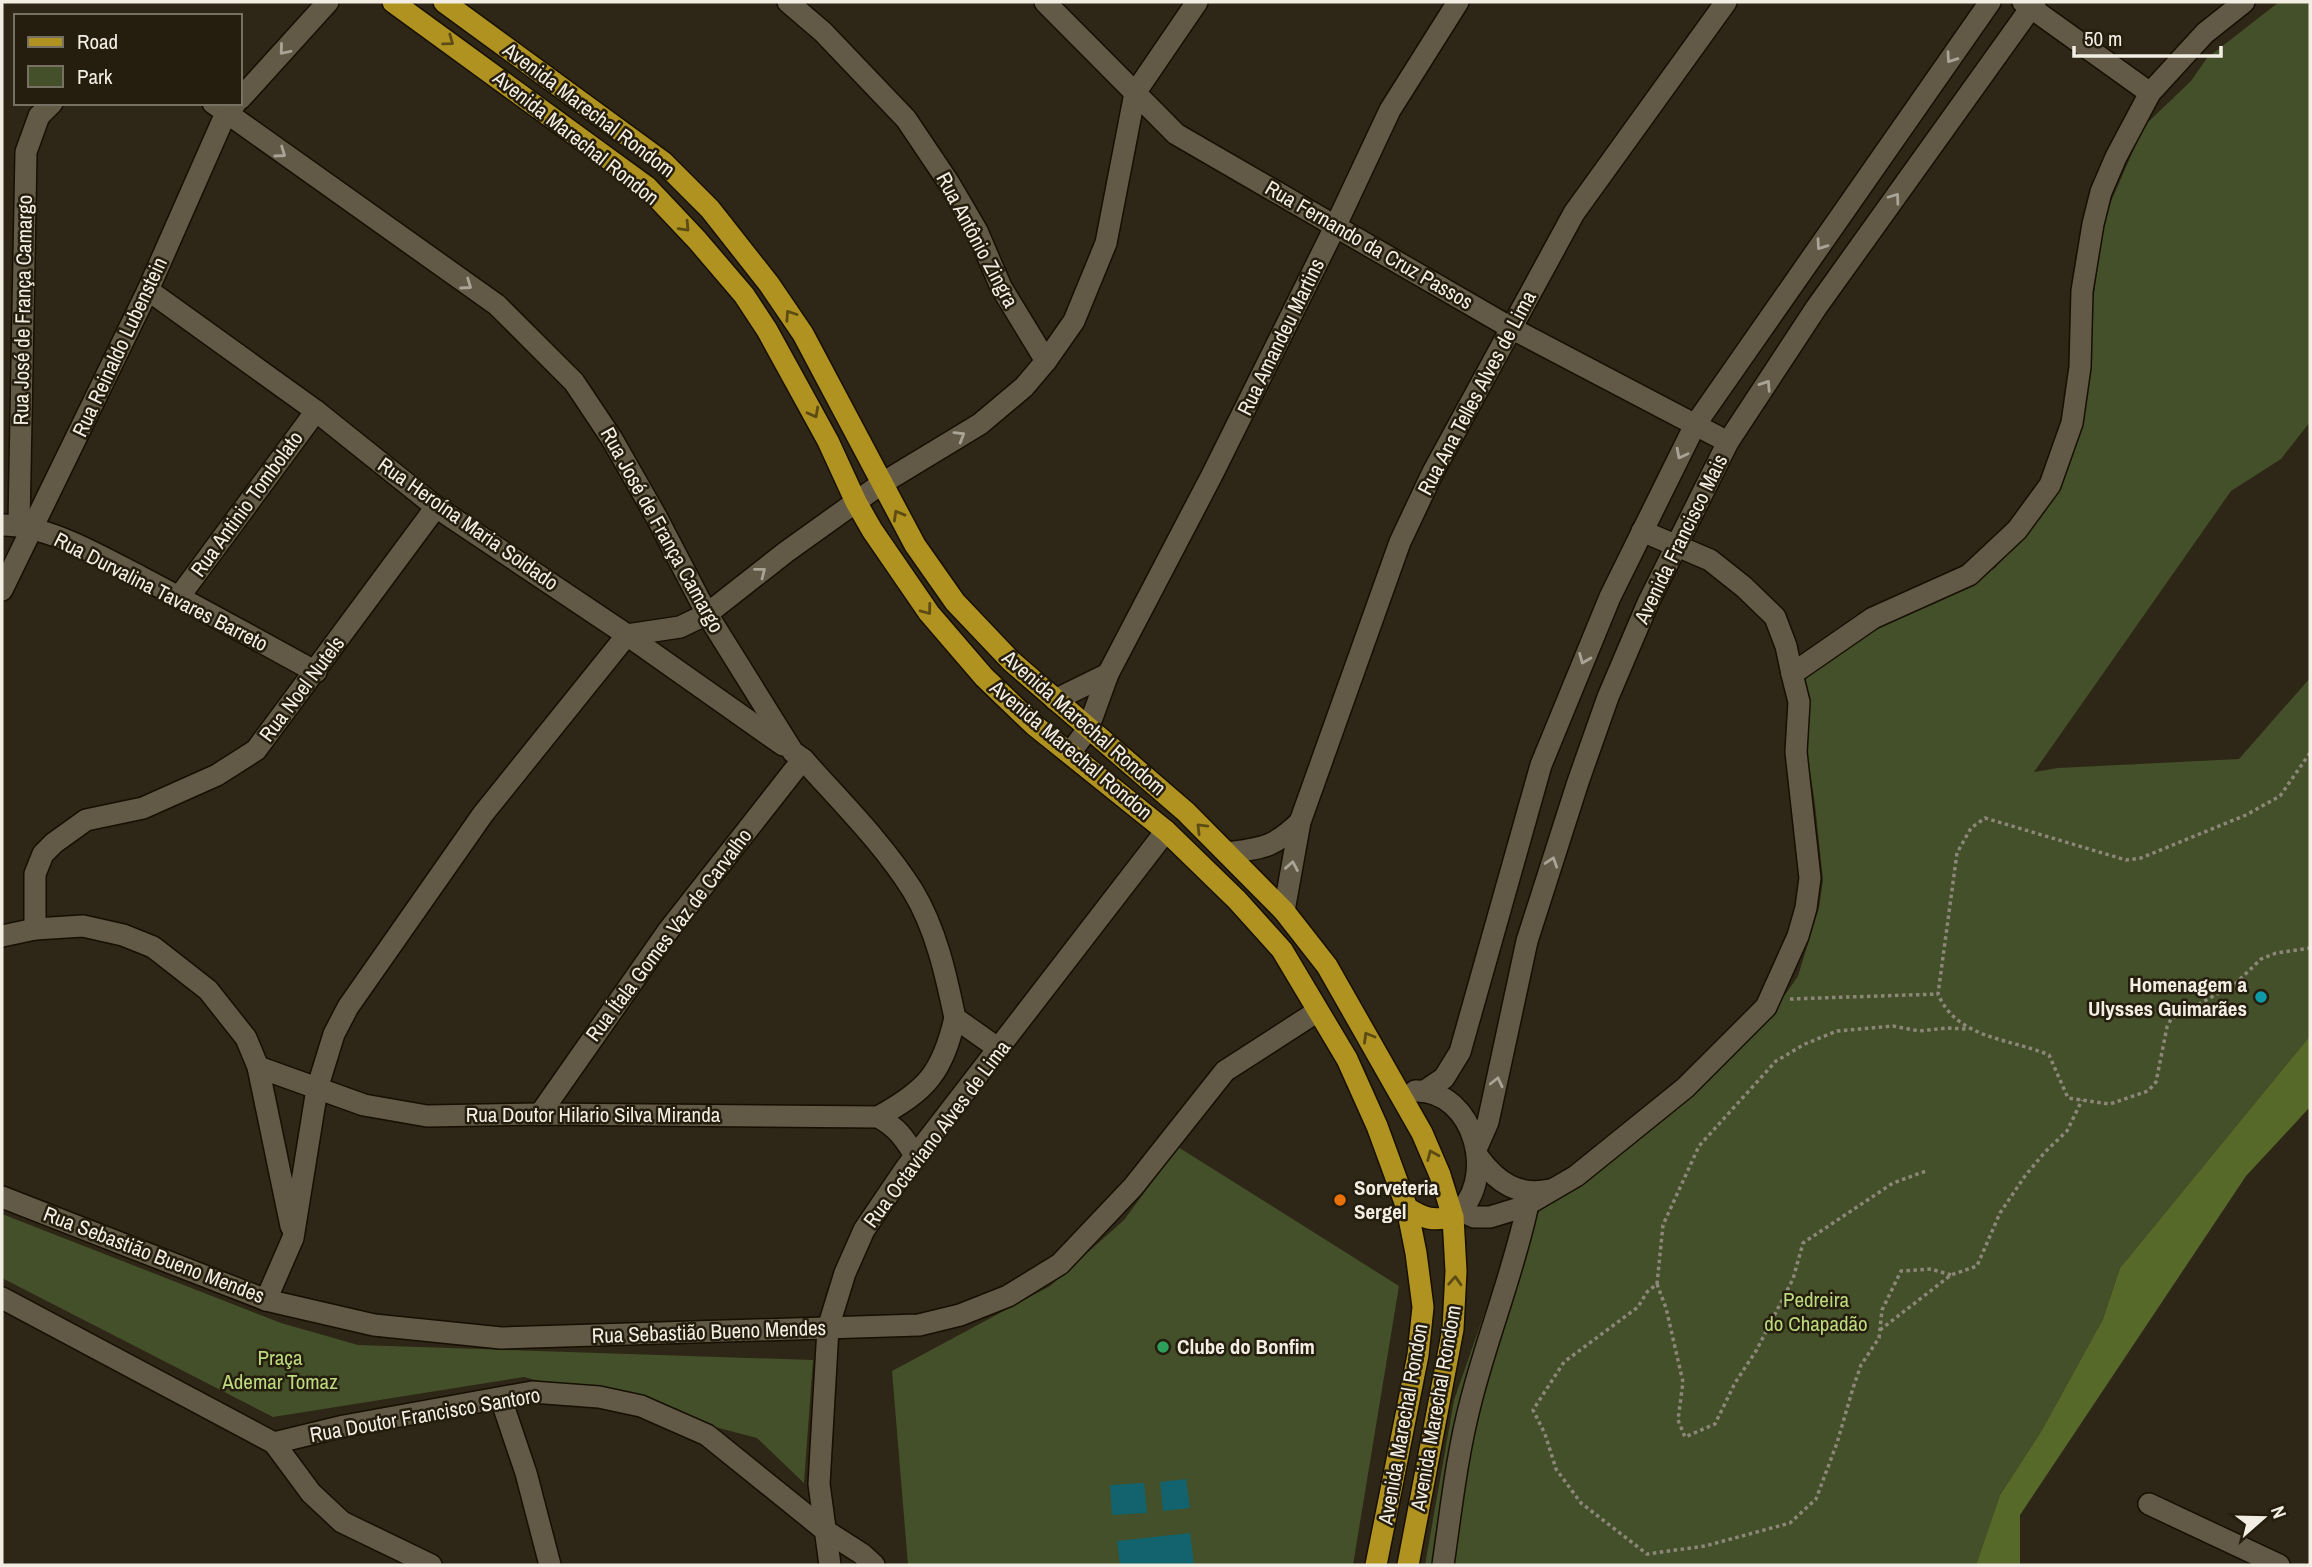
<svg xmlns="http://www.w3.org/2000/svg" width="2312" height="1567" viewBox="0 0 2312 1567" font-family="'Archivo Narrow',sans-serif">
<rect width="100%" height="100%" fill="#2e2616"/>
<g fill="#445029">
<path d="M2279 2H2310V422L2281 459 2231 491 2034 772 2058 768 2239 759 2310 678V1036L2120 1268 2103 1319 2042 1430 2000 1495 1976 1565H1425L1454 1400 1508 1246 1514 1218 1769 1018 1798 976 1819 908 1823 880 1815 804 1807 752 1806 676 1862 637 1995 568 2053 500 2081 429 2091 315 2105 215 2144 126 2191 81 2207 58Z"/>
<path d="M1178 1147 1399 1286 1353 1565H908L892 1371 1050 1286 1124 1220Z"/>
<path d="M2 1214 281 1323 358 1345 813 1360 804 1483 757 1438 524 1377 273 1417 2 1278Z"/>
</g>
<path fill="#566929" d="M2310 1036V1107L2246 1176 2020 1515V1565H1976L2000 1495 2042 1430 2103 1319 2120 1268Z"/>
<g fill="#12636d">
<path d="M1186 1479 1190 1508 1163 1511 1160 1482Z"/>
<path d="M1144 1483 1147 1513 1112 1515 1110 1485Z"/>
<path d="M1190 1533 1194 1565H1120L1117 1541Z"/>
</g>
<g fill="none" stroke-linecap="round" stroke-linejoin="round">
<defs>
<g id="minor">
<path d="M788 2 823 32 906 119 949 183 977 231 1001 287 1046 361"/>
<path d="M1045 2 1176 134 1511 328 1728 442"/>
<path d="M2023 2 2150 93"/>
<path d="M240 99 328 2"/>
<path d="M213 103 497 305 574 382 612 439 657 518 707 614 793 752 803 759C840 801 883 843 913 891 936 929 946 975 955 1018L999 1049"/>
<path d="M148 290 316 411 436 507 627 635 783 745"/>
<path d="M2 525C48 525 100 556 141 577 200 608 258 640 316 672"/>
<path d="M19 525 26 152 39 116 52 103"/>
<path d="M1642 531 1710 560 1744 587 1775 617 1786 646 1792 674"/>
<path d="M2 590 148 290 226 113 235 104"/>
<path d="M179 597 316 411"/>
<path d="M1055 700 1108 674"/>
<path d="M1070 753 1088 729 1108 674 1212 475 1336 225 1390 110 1458 2"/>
<path d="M1227 853C1263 848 1273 848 1300 822"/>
<path d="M1284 911 1300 822 1400 542 1433 472 1574 213 1726 2"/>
<path d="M35 929V874L43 854 54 843 86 820 143 808 217 775 256 750 436 507"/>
<path d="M2 936 35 929 83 926 123 935 153 947 208 990 246 1038 258 1067 291 1226"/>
<path d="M258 1067 364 1105 427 1116 540 1114 878 1117C897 1127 905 1139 916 1157"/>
<path d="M1415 1091C1475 1089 1500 1183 1453 1217"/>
<path d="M1425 1091 1444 1078 1460 1052 1541 765 1610 597 1695 425 1990 2"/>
<path d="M540 1114 668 931 803 759"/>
<path d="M878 1117C927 1090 942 1073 955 1018"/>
<path d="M1477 1147 1488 1122 1527 941 1578 782 1608 697 1648 603 1728 442 1816 308 2035 2"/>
<path d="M1479 1158C1497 1182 1518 1197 1550 1190"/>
<path d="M2 1197 266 1300 374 1325 501 1338 919 1325 960 1315 1008 1296 1060 1264 1133 1187 1225 1071 1318 1011"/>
<path d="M1461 1211 1474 1217H1490L1523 1207 1576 1176 1685 1088 1766 1007 1798 936 1806 908 1810 878 1796 752 1799 702 1792 674 1873 618 1969 575 2017 530 2050 485 2072 423 2080 367 2082 291 2093 224 2101 192 2116 157 2150 93 2205 33 2244 2"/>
<path d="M2 1298 274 1443 344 1426 532 1392 599 1397 641 1406 707 1435 826 1531 862 1554 874 1565"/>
<path d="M266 1300 293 1238 317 1089 334 1034 348 1007 483 814 627 635 680 627 707 614 786 552 881 484 980 424 1024 387 1046 361 1074 321 1106 243 1135 93 1197 2"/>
<path d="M501 1399 526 1473 550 1565"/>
<path d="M274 1443 311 1493 342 1522 431 1565"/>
<path d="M2149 1504 2279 1565"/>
<path d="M830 1565 819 1484 828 1328 845 1273 864 1230 906 1168 1166 831"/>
<path d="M1443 1565C1451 1510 1457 1454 1471 1401 1488 1334 1514 1271 1528 1204"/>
</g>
<g id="major">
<path d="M393 2 647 187 697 240 744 295 767 330 828 441 856 502 872 530 929 613 984 677 1034 725 1166 831 1237 900 1282 950 1347 1059 1377 1126 1407 1208 1416 1253 1423 1307 1418 1355 1376 1565"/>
<path d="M444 2 663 162 710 209 769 284 803 334 915 545 955 602 1011 661 1186 812 1284 911 1327 966 1422 1133 1440 1175 1453 1217 1456 1271 1453 1329 1408 1565"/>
<path d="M1407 1208C1425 1219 1432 1221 1453 1217"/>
</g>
</defs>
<use href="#minor" stroke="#160f02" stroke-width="24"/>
<use href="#major" stroke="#160f02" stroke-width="24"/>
<g stroke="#8d877a" stroke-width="3.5" stroke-dasharray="3.5 3.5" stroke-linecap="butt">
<path d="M2310 753 2280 796 2246 815 2141 858 2126 860 1985 818 1971 828 1957 853 1938 994C1957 1039 2009 1038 2049 1055L2068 1098 2110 1104 2148 1091 2156 1082 2167 1027 2171 1019 2234 985 2261 959 2276 953 2310 948"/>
<path d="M1790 999 1938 994"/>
<path d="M1951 1275 1931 1269 1901 1271 1882 1310 1879 1338 1861 1365 1853 1388 1837 1443 1816 1499 1790 1523 1705 1546 1647 1554 1581 1503 1556 1469 1545 1434 1533 1410 1564 1362 1638 1307 1647 1292 1657 1284 1663 1225 1699 1146 1776 1061 1805 1044 1837 1031 1893 1026 1919 1031 1947 1028 1966 1029"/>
<path d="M1657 1284 1666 1308 1683 1382 1678 1420 1685 1437 1715 1424 1735 1383 1756 1351 1793 1279 1803 1243 1893 1183 1926 1171"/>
<path d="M1880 1330 1951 1275 1977 1266 2000 1213 2025 1176 2045 1152 2067 1131 2082 1100"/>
</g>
<use href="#minor" stroke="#625947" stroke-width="21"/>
<use href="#major" stroke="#af921f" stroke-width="21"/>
</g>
<defs><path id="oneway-chevron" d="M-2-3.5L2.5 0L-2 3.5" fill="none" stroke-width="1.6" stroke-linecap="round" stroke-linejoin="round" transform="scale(1.75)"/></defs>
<g stroke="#5c4c14">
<use href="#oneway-chevron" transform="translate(449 41) rotate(36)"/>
<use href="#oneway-chevron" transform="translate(685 227) rotate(47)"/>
<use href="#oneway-chevron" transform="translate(790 315) rotate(-124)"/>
<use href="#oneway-chevron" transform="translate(814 413) rotate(62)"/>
<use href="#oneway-chevron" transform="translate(898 515) rotate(-119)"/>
<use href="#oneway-chevron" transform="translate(927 610) rotate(53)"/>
<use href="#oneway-chevron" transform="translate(1201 828) rotate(-135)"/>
<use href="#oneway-chevron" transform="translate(1368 1037) rotate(-120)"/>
<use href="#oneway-chevron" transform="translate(1432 1155) rotate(-113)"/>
<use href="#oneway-chevron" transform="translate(1455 1281) rotate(-87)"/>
</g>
<g stroke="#aaa496">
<use href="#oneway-chevron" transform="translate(284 50) rotate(130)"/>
<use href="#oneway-chevron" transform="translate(1951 58) rotate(125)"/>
<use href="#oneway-chevron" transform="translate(281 153) rotate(35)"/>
<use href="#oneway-chevron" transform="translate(1895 198) rotate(-54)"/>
<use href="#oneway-chevron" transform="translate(1821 245) rotate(125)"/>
<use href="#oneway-chevron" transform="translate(467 285) rotate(35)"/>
<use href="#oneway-chevron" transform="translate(1766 385) rotate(-57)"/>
<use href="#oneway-chevron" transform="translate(960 436) rotate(-31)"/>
<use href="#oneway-chevron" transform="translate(1681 454) rotate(117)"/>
<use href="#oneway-chevron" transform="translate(761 572) rotate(-38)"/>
<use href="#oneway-chevron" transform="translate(1584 659) rotate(112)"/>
<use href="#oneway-chevron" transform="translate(1552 862) rotate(-72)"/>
<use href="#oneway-chevron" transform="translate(1292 866) rotate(-80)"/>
<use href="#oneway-chevron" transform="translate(1497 1082) rotate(-77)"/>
</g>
<circle fill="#0f9aa8" stroke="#251d0d" stroke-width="2.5" cx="2261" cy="997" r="7"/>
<circle fill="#e8710a" stroke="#251d0d" stroke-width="2.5" cx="1340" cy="1200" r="7"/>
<circle fill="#2e9e5b" stroke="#251d0d" stroke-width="2.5" cx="1163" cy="1347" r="7"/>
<g text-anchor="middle" stroke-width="5" stroke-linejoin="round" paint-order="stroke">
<g font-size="21" fill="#f3eee4" stroke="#251d0d">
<text transform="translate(589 110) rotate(37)" y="7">Avenida Marechal Rondom</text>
<text transform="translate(576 138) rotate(38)" y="7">Avenida Marechal Rondon</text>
<text transform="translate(977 240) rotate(62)" y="7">Rua Antônio Zingra</text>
<text transform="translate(1369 245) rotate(30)" y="7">Rua Fernando da Cruz Passos</text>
<text transform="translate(23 310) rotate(-89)" y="7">Rua José de França Camargo</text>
<text transform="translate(1281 337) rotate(-64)" y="7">Rua Amandeu Martins</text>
<text transform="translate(120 347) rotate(-65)" y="7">Rua Reinaldo Lubenstein</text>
<text transform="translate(1477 393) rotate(-62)" y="7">Rua Ana Telles Alves de Lima</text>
<text transform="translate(247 504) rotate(-54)" y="7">Rua Antinio Tombolato</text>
<text transform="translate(468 524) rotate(35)" y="7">Rua Heroína Maria Soldado</text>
<text transform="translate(662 530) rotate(61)" y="7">Rua José de França Camargo</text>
<text transform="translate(1681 539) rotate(-64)" y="7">Avenida Francisco Mais</text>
<text transform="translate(161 592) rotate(27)" y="7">Rua Durvalina Tavares Barreto</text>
<text transform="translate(302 689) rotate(-53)" y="7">Rua Noel Nutels</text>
<text transform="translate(1084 723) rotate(41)" y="7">Avenida Marechal Rondom</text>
<text transform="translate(1071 750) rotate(40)" y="7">Avenida Marechal Rondon</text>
<text transform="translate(669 935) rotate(-53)" y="7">Rua Ítala Gomes Vaz de Carvalho</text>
<text x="593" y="1122">Rua Doutor Hilario Silva Miranda</text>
<text transform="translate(937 1134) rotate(-53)" y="7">Rua Octaviano Alves de Lima</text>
<text transform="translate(154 1255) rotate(21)" y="7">Rua Sebastião Bueno Mendes</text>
<text transform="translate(709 1332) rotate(-2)" y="7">Rua Sebastião Bueno Mendes</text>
<text transform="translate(1436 1408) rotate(-80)" y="7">Avenida Marechal Rondom</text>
<text transform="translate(425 1415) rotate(-10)" y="7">Rua Doutor Francisco Santoro</text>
<text transform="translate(1403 1424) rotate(-80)" y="7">Avenida Marechal Rondon</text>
</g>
<g font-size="21" font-weight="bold" fill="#f3eee4" stroke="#251d0d" text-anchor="start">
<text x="2247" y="992" text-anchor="end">Homenagem a<tspan x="2247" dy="24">Ulysses Guimarães</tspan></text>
<text x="1354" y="1195">Sorveteria<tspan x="1354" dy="24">Sergel</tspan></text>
<text x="1177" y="1354">Clube do Bonfim</text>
</g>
<g font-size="21" fill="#bcda7e" stroke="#251d0d">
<text x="1816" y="1307">Pedreira<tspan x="1816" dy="24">do Chapadão</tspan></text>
<text x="280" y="1365">Praça<tspan x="280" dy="24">Ademar Tomaz</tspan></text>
</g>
</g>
<rect width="2312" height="1567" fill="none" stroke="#f3eee4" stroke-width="7"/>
<rect x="14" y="14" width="228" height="91" fill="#251d0d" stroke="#777163" stroke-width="2"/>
<rect x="28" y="37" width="35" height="10" fill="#af921f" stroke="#777163" stroke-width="2"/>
<text x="77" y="49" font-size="21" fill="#f3eee4">Road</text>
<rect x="28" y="66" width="35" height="21" fill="#445029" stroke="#777163" stroke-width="2"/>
<text x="77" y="84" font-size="21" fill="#f3eee4">Park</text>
<g transform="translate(2263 1518) rotate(70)" stroke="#251d0d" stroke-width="5" paint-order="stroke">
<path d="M0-5L12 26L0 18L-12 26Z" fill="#f3eee4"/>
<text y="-10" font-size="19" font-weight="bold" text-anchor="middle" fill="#f3eee4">N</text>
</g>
<path d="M2074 46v10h147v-10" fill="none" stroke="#f3eee4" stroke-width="3.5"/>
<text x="2084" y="46" font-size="21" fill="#f3eee4" stroke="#251d0d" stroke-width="5" paint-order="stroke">50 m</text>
</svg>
